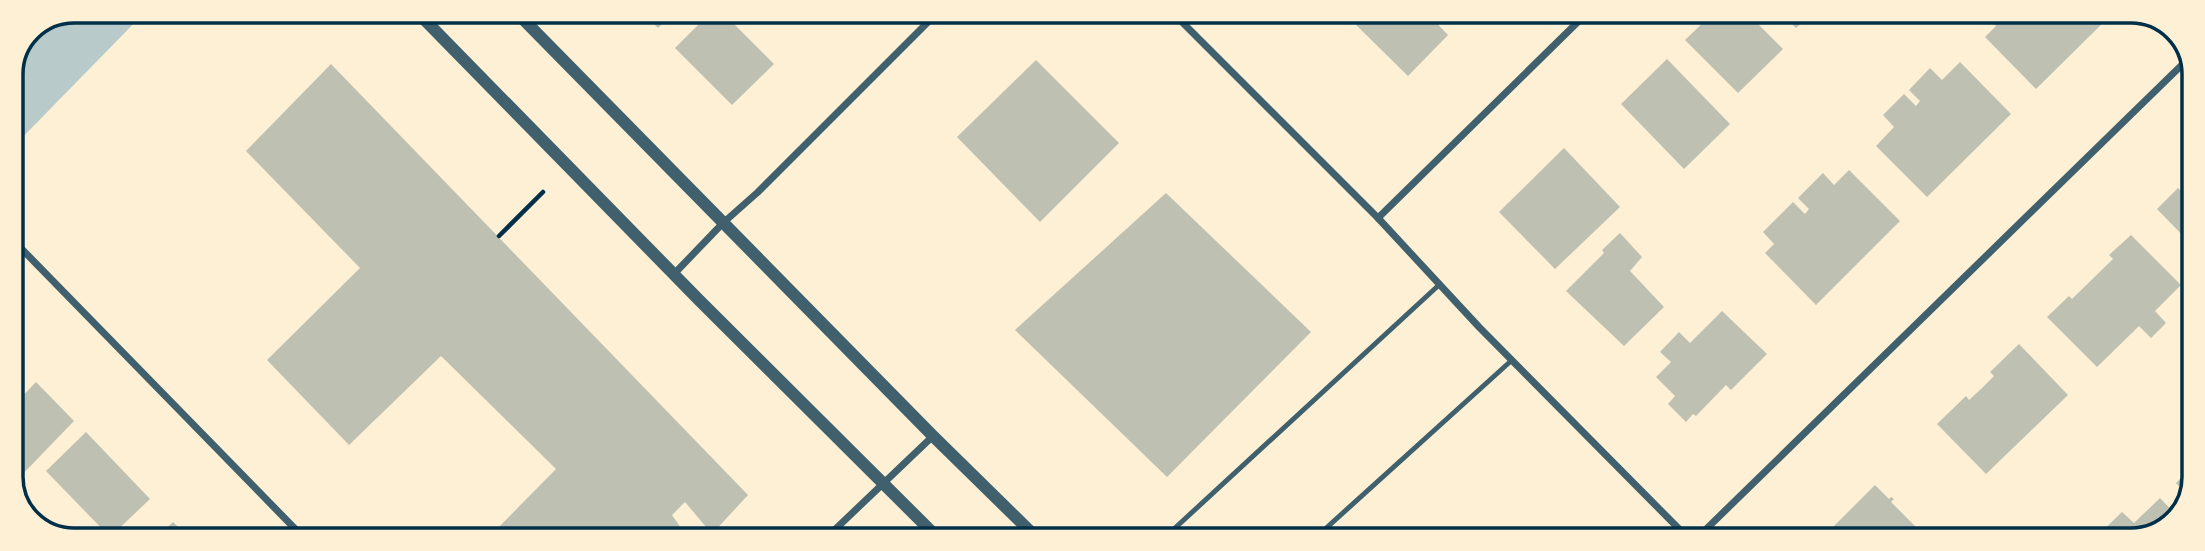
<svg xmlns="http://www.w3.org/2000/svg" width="2205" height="551" viewBox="0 0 2205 551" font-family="'Roboto Condensed',sans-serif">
<rect width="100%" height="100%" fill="#fdf0d5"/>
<path fill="#b9caca" d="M73 11H146L12 148 11 146V73L29 29Z"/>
<g fill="#bec0b2">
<path d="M641 11H675L658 28Z"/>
<path d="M712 11H741L744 14 734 24 774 64 732 105 675 48Z"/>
<path d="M1357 11H1425L1448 35 1408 76 1350 19Z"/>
<path d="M1714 12H1746L1783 49 1738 93 1685 40Z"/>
<path d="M1780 12H1813L1796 28Z"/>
<path d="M1987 12H2114L2036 89 1985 37 1996 26 1984 15Z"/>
<path d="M1667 59 1730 124 1684 169 1621 104Z"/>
<path d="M1036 60 1119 143 1040 222 957 137Z"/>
<path d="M1960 62 2011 114 1927 197 1876 146 1894 127 1883 115 1904 94 1916 106 1920 101 1909 90 1930 68 1942 80Z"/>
<path d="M331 64 748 495 712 534 685 502 672 515 681 528 670 540 489 539 488 538 556 469 441 356 349 445 267 360 360 268 246 151Z"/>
<path d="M1564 148 1620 207 1555 269 1499 212Z"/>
<path d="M1849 170 1900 221 1816 305 1765 253 1774 244 1763 232 1793 202 1805 214 1809 209 1798 198 1823 173 1834 185Z"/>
<path d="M2194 179V247L2157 209 2178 188 2181 191Z"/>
<path d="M1166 193 1311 332 1167 477 1015 330Z"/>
<path d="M1620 233 1642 257 1630 271 1664 307 1624 346 1566 291 1604 253 1602 250Z"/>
<path d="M2131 235 2181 285 2155 311 2166 323 2151 338 2139 326 2097 367 2047 317 2069 296 2072 299 2113 259 2109 255Z"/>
<path d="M1722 311 1767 354 1731 390 1726 385 1696 416 1693 414 1686 422 1668 404 1675 396 1656 377 1671 362 1660 352 1679 332 1690 343Z"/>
<path d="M2019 344 2068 395 1986 474 1937 424 1966 396 1969 400 1982 388 1994 376 1990 372Z"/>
<path d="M11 357 23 370 11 382Z"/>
<path d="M36 382 74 421 15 482 11 478V408Z"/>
<path d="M86 432 150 499 110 537 46 471Z"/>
<path d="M2193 466V490L2189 497 2176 483Z"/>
<path d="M1875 485 1889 499 1891 497 1894 499 1891 502 1929 540H1827L1820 534 1825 529 1828 532Z"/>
<path d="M2160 498 2178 517 2173 525 2132 540H2093L2122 512 2134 523Z"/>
<path d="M173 522 190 539H155Z"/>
</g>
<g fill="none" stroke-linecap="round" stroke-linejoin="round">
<path stroke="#003049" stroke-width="4.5" d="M499 236 543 192"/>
<g stroke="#3f606c" stroke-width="5">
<path d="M1162 540 1440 284"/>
<path d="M1313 540 1512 360"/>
</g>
<g stroke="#3f606c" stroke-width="7">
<path d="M1171 11 1378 218 1479 327 1690 540"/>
<path d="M1378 218 1589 11"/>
<path d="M11 238 305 539"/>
<path d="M674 274 723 223 758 192 939 11"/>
<path d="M824 540 933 436"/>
<path d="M1695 540 2190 57"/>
</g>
<g stroke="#3f606c" stroke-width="12">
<path d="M416 11 699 300 940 540"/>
<path d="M515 11 933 436 1039 540"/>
</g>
</g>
<path d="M0 0H2205V551H0ZM74 23H2131A51 51 0 0 1 2182 74V477A51 51 0 0 1 2131 528H74A51 51 0 0 1 23 477V74A51 51 0 0 1 74 23Z" fill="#fdf0d5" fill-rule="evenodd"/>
<path fill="none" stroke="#003049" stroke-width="3.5" d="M74 23H2131A51 51 0 0 1 2182 74V477A51 51 0 0 1 2131 528H74A51 51 0 0 1 23 477V74A51 51 0 0 1 74 23Z"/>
</svg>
